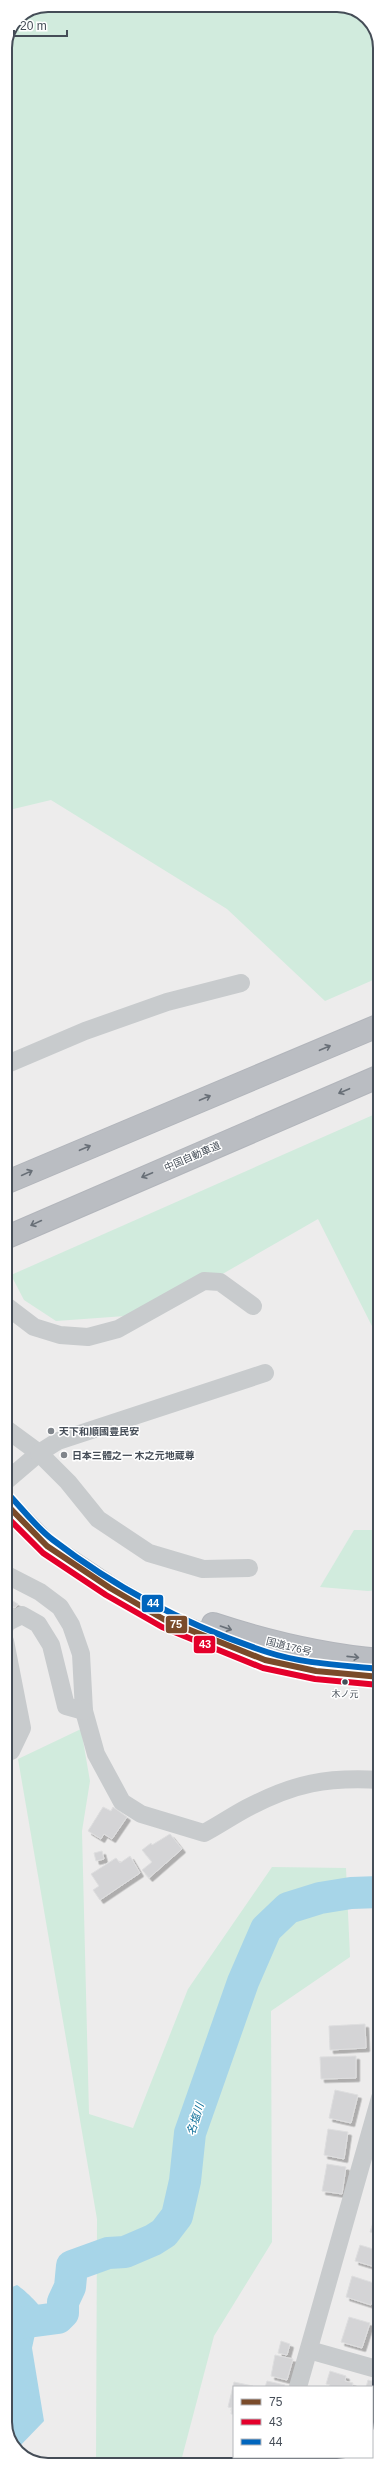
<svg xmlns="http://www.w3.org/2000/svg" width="385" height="2470" viewBox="0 0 385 2470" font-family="Helvetica,'Noto Sans JP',sans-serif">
<defs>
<filter id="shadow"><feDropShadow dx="3.5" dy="3.5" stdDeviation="0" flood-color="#0004"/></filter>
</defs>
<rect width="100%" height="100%" fill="#edecec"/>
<g fill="#d1ebdd">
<path d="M48 5H342L367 17 380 43V977L325 1001 227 909 51 800 5 811V48L18 17Z"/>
<path d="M373 1115H380V1342L318 1219 153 1314 56 1321 24 1300 11 1275Z"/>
<path d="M354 1530H380V1590L368 1591 320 1587Z"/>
<path d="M81 1729 90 1781 82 1831 89 2114 133 2128 188 1989 272 1867 346 1868 350 1957 271 2011 272 2242 214 2336 180 2465H96L97 2219 18 1759Z"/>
</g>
<path fill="#a7d5e8" d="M17 2285C26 2291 49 2312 47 2323 46 2329 40 2331 35 2334L32 2348 44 2421 17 2449 18 2452 5 2427V2290Z"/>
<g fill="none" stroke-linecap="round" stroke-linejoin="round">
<path stroke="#a7d5e8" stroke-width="32" d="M5 2325 58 2318 63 2313V2302L70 2287 72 2266 108 2253 125 2252 153 2240 164 2233 177 2216 185 2181 190 2133 243 1982 266 1929 288 1908 320 1898 351 1893 380 1892"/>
</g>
<g fill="#d4d4d6" stroke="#dededf" filter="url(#shadow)">
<path d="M13 1601 18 1604 15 1608 10 1605Z"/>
<path d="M103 1807 111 1811 113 1807 127 1817 112 1839 104 1834 101 1839 88 1831Z"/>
<path d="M170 1834 182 1849 149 1878 142 1870 152 1862 142 1850 151 1843 152 1845Z"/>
<path d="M102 1851 104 1859 96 1861 94 1853Z"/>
<path d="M130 1856 140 1873 100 1900 93 1890 99 1886 91 1874 116 1858 120 1863Z"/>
<path d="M365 2024 366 2048 330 2050 329 2026Z"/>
<path d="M356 2056V2078L321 2079 320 2057Z"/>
<path d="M335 2090 358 2095 351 2123 329 2118Z"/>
<path d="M328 2129 348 2132 344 2159 324 2155Z"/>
<path d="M327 2164 346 2167 342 2194 322 2191Z"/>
<path d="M378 2207H380V2235L370 2232Z"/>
<path d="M360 2245 380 2251 375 2267 355 2261Z"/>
<path d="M352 2276 377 2284 371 2305 346 2297Z"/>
<path d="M349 2317 370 2323 362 2348 341 2342Z"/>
<path d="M380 2332V2354L374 2353Z"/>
<path d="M281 2341 290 2344 287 2355 278 2353Z"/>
<path d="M275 2355 293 2359 287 2380 271 2376Z"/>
<path d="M330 2371 346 2376 345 2381 353 2383 352 2387H329L330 2385 326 2384Z"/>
<path d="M368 2380 380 2383V2407L372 2404V2387H366Z"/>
<path d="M267 2381 285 2385 284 2387H265Z"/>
<path d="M234 2382 253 2386 234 2387V2414H231L232 2408 228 2407Z"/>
<path d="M372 2415 380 2417 372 2442Z"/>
<path d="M306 2457H330L328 2465 305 2461Z"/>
<path d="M346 2457H357L346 2463Z"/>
</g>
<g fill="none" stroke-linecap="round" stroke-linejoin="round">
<defs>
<g id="highway">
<path d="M5 1183 380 1025"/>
<path d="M5 1238 380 1076"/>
<path d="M5 1503 47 1546 110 1588 165 1620 265 1660 316 1671 380 1677"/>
<path d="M213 1624C268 1642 323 1655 380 1660"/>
</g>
</defs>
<use href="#highway" stroke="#b2b5bb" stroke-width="24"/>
<g stroke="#c8cbcd" stroke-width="18">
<path d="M5 1065 85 1031 167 1002 241 983"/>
<path d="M5 1305 34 1327 60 1335 88 1337 118 1329 204 1281 220 1282 253 1306"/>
<path d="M5 1428 39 1453 5 1482"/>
<path d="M249 1568 203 1569 149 1553 98 1519 68 1482 39 1453 58 1441 265 1373"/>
<path d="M5 1574 40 1592 60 1607 71 1625 81 1654 84 1711 96 1754 122 1802 141 1814 204 1833C219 1825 232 1816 247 1808 295 1783 326 1777 380 1780"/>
<path d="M5 1627 6 1623 22 1615 38 1624 51 1645 66 1706 84 1711"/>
<path d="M5 1641 22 1728 11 1751"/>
<path d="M309 2350 380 2370"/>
<path d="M298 2387 380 2098"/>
<path d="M280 2465 282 2457"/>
</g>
<use href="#highway" stroke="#babdc2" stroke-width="22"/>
<defs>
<path id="bus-1" d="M5 1503 47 1546 110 1588 165 1620 265 1660 316 1671 380 1677"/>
<path id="bus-2" d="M5 1515 43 1553 106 1595 162 1627 263 1668 315 1679 379 1685"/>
<path id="bus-3" d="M11 1497C24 1511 38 1529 53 1540 117 1589 191 1627 267 1652 303 1664 342 1665 380 1669"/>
</defs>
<use href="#bus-1" stroke="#fff" stroke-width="9"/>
<use href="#bus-2" stroke="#fff" stroke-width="9"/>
<use href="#bus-3" stroke="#fff" stroke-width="9"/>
<use href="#bus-1" stroke="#7a4b2a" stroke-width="6"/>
<use href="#bus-2" stroke="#e4002b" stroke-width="6"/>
<use href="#bus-3" stroke="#0065bd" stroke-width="6"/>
</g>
<defs><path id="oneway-shaft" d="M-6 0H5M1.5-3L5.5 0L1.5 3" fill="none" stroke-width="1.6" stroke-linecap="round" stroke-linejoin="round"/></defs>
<g stroke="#686f77">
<use href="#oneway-shaft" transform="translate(325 1048) rotate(-23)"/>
<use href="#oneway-shaft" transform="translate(344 1091) rotate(157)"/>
<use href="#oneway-shaft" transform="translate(205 1098) rotate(-23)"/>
<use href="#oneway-shaft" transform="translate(85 1148) rotate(-23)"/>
<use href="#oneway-shaft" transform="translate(27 1173) rotate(-25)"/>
<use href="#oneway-shaft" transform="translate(147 1175) rotate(157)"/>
<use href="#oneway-shaft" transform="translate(36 1223) rotate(155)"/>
<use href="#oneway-shaft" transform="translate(226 1628) rotate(19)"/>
<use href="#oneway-shaft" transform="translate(353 1657) rotate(6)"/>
</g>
<g fill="#80858b" stroke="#fff" stroke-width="1.5">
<circle cx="51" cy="1431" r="4"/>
<circle cx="64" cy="1455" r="4"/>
</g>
<circle fill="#454d57" stroke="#fff" stroke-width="1.5" cx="345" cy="1682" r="3.5"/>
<g text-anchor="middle" stroke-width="3" stroke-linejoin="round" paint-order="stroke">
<g font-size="9" fill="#454d57" stroke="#fff">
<text x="345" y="1697">木ノ元</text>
</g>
<g font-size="10" fill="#454d57" stroke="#fff">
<text transform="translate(192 1156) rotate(-23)" y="4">中国自動車道</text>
<text transform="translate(289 1646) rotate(14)" y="4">国道176号</text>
</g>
<g font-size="10" font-weight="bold" fill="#454d57" stroke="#fff" text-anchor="start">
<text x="59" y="1435">天下和順國豊民安</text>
<text x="72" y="1459">日本三體之一 木之元地蔵尊</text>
</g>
<g font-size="11" font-style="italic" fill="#13739c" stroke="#fff">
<text transform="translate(195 2119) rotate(-73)" y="4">名塩川</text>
</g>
</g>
<path d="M0 0H385V2470H0ZM48 12H337A36 36 0 0 1 373 48V2422A36 36 0 0 1 337 2458H48A36 36 0 0 1 12 2422V48A36 36 0 0 1 48 12Z" fill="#fff" fill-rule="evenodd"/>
<path fill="none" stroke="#454d57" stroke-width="2" d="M48 12H337A36 36 0 0 1 373 48V2422A36 36 0 0 1 337 2458H48A36 36 0 0 1 12 2422V48A36 36 0 0 1 48 12Z"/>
<g stroke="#fff" stroke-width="1.5">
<rect x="141" y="1594" width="23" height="19" rx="4" fill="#0065bd"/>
<rect x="165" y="1615" width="23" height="19" rx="4" fill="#7a4b2a"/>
<rect x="193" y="1635" width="23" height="19" rx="4" fill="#e4002b"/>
</g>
<g font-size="11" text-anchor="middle" font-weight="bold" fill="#fff">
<text x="153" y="1607">44</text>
<text x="176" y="1628">75</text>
<text x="205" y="1648">43</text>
</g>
<rect x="233" y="2386" width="140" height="72" fill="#ffffff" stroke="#b5b8bc"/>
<rect x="241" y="2399" width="20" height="6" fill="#7a4b2a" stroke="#b5b8bc"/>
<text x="269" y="2406" font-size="12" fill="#454d57">75</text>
<rect x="241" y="2419" width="20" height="6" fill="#e4002b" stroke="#b5b8bc"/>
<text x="269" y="2426" font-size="12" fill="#454d57">43</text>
<rect x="241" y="2439" width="20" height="6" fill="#0065bd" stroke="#b5b8bc"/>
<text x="269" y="2446" font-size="12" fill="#454d57">44</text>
<path d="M14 30v6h53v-6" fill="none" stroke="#454d57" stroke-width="2"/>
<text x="20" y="30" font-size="12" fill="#454d57" stroke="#ffffff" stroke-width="3" paint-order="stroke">20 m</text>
</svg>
